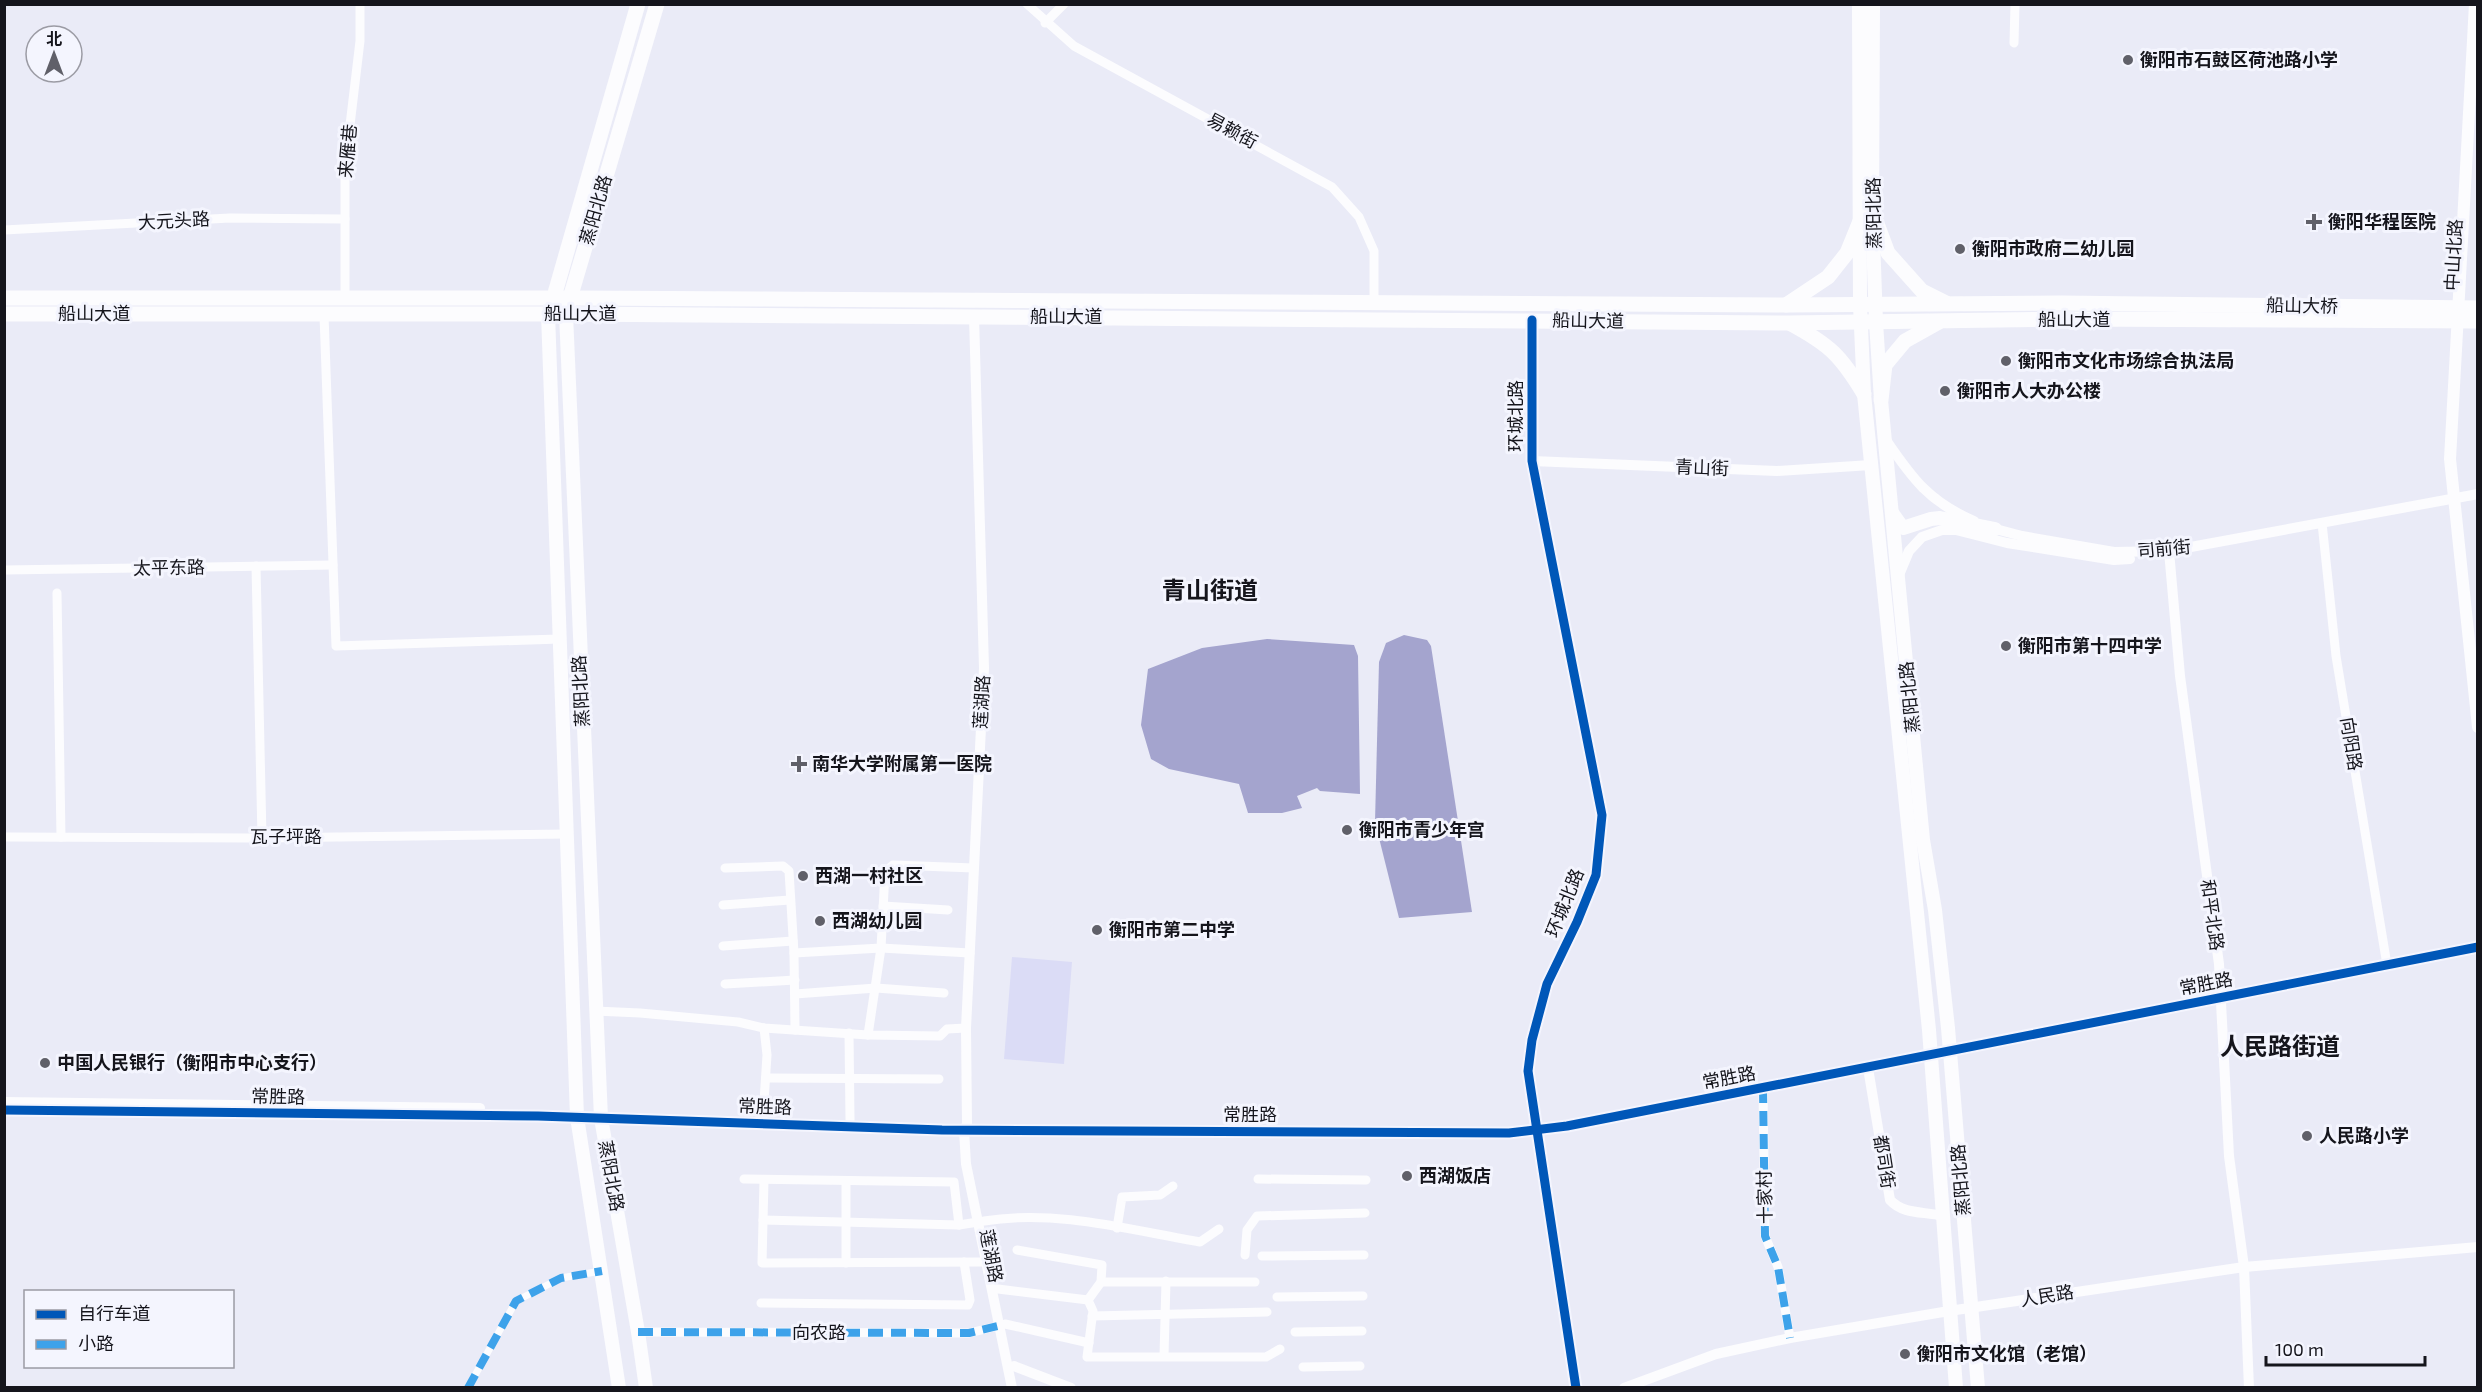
<svg xmlns="http://www.w3.org/2000/svg" width="2482" height="1392" viewBox="0 0 2482 1392" font-family="'Exo 2','Noto Sans SC',sans-serif">
<rect width="100%" height="100%" fill="#eaebf7"/>
<path fill="#dbdcf6" d="M1012 957 1072 962 1064 1064 1004 1059Z"/>
<g fill="#a4a4ce">
<path d="M1404 635 1427 640 1431 646 1472 912 1399 918 1375 822 1379 662 1386 643Z"/>
<path d="M1267 639 1354 645 1358 656 1360 794 1320 791 1317 788 1297 796 1302 808 1282 813H1248L1239 784 1169 769 1151 759 1141 725 1148 669 1202 648Z"/>
</g>
<g fill="none" stroke-linecap="round" stroke-linejoin="round">
<path stroke="#fcfcfe" stroke-width="7" d="M468 1388 516 1301 561 1278 601 1271"/>
<g stroke="#fcfcfe" stroke-width="9">
<path d="M1027 4 1074 46 1332 187 1359 217 1374 251V302"/>
<path d="M1045 23 1064 4"/>
<path d="M2014 43 2015 4"/>
<path d="M4 230 230 218 345 219"/>
<path d="M345 298V167L360 41V4"/>
<path d="M324 315 336 646 560 639"/>
<path d="M2322 523 2336 656 2387 965"/>
<path d="M256 566 262 838"/>
<path d="M4 570 333 565"/>
<path d="M57 593 61 837"/>
<path d="M4 837 262 838 567 834"/>
<path d="M725 868 783 866 789 871 794 953 795 1030"/>
<path d="M723 905 790 900"/>
<path d="M883 906 948 910"/>
<path d="M723 946 793 941"/>
<path d="M794 953 881 948 970 953"/>
<path d="M725 984 795 980"/>
<path d="M795 994 876 988 944 993"/>
<path d="M595 1011 640 1013 738 1022 764 1028 868 1035 940 1036 947 1029 966 1028"/>
<path d="M849 1033 850 1120"/>
<path d="M868 1035 881 948 885 872 893 865 974 868"/>
<path d="M766 1078 939 1079"/>
<path d="M1763 1088 1765 1236 1778 1267 1790 1338"/>
<path d="M763 1117 767 1055 764 1028"/>
<path d="M744 1179 954 1182 959 1225"/>
<path d="M1258 1179 1366 1180"/>
<path d="M764 1180 762 1263 986 1262"/>
<path d="M846 1181V1263"/>
<path d="M763 1220 959 1225 978 1222"/>
<path d="M984 1221C1056 1209 1130 1230 1200 1242L1219 1229"/>
<path d="M1117 1228 1122 1197 1160 1195 1173 1186"/>
<path d="M1017 1250 1102 1265 1101 1282 1088 1300 1093 1311 1087 1357H1266L1280 1349"/>
<path d="M1245 1255 1247 1230 1257 1216 1365 1213"/>
<path d="M1262 1256 1364 1255"/>
<path d="M1101 1282H1255"/>
<path d="M998 1289 1088 1300"/>
<path d="M1277 1297 1363 1296"/>
<path d="M761 1303 968 1305 970 1300 964 1262"/>
<path d="M1092 1316 1267 1312"/>
<path d="M1005 1324 1089 1343"/>
<path d="M638 1332 969 1333 998 1326"/>
<path d="M1295 1332 1362 1331"/>
<path d="M1164 1356 1166 1281"/>
<path d="M1303 1367 1360 1366"/>
</g>
<g stroke="#fcfcfe" stroke-width="10">
<path d="M974 316 984 668 966 1028 967 1124 964 1130 966 1164 1012 1388"/>
<path d="M1532 320V461L1602 815 1596 875 1577 922 1547 984 1532 1040 1528 1071 1576 1388"/>
<path d="M1886 440C1912 478 1929 502 1974 521"/>
<path d="M1532 461 1777 471 1871 465"/>
<path d="M1988 527 2022 536 2114 552 2169 551 2478 494"/>
<path d="M2169 551 2180 676 2219 964 2229 1156 2244 1267 2249 1388"/>
<path d="M1899 575 1909 551 1922 537 1942 530H1956L2007 543 2114 560 2130 559"/>
<path d="M1868 1068 1890 1200C1904 1215 1923 1211 1943 1216"/>
<path d="M4 1102 480 1108"/>
<path d="M4 1110 538 1116 942 1130 1509 1133 1567 1126 2478 947"/>
<path d="M1014 1366 1071 1388"/>
<path d="M1624 1388 1716 1354 1790 1338 1949 1311 2244 1267 2478 1247"/>
</g>
<path stroke="#fcfcfe" stroke-width="12" d="M2475 4 2450 459 2478 727"/>
<g stroke="#fcfcfe" stroke-width="14">
<path d="M1859 4 1860 305 1864 394 1929 1030 1956 1388"/>
<path d="M1873 4 1872 210 1876 322 1881 400 1923 840 1935 910 1948 1028 1978 1388"/>
<path d="M548 314 577 1117 619 1388"/>
<path d="M566 314 601 1118 638 1332 646 1388"/>
<path d="M1893 514 1903 528 1931 519 1940 518 1995 529"/>
</g>
<g stroke="#fcfcfe" stroke-width="15">
<path d="M1872 210 1888 253 1922 291 1946 303"/>
<path d="M4 298H570L1786 305 2061 303 2478 308"/>
<path d="M568 305 657 4"/>
<path d="M1786 305 1828 277 1847 253 1860 221"/>
<path d="M551 307 638 4"/>
<path d="M4 314H566L1788 323 2063 319 2478 321"/>
<path d="M1791 324C1830 345 1841 356 1864 394"/>
<path d="M1881 400 1885 365 1905 341 1939 322"/>
</g>
<g stroke="#3da2ea" stroke-width="8" stroke-dasharray="15 8" stroke-linecap="butt">
<path d="M1763 1088 1765 1236 1778 1267 1790 1338"/>
<path d="M638 1332 969 1333 998 1326"/>
<path d="M468 1388 516 1301 561 1278 602 1271"/>
</g>
<defs>
<g id="cycleway">
<path d="M1532 320V461L1602 815 1596 875 1577 922 1547 984 1532 1040 1528 1071 1576 1388"/>
<path d="M4 1110 538 1116 942 1130 1509 1133 1567 1126 2478 947"/>
</g>
</defs>
<use href="#cycleway" stroke="#f4f5fe" stroke-width="13"/>
<use href="#cycleway" stroke="#0057b8" stroke-width="9"/>
</g>
<g fill="#606069" stroke="#f4f5fe" stroke-width="2">
<circle cx="2128" cy="60" r="6"/>
<path d="M2311 213h6v6h6v6h-6v6h-6v-6h-6v-6h6z"/>
<circle cx="1960" cy="249" r="6"/>
<circle cx="2006" cy="361" r="6"/>
<circle cx="1945" cy="391" r="6"/>
<circle cx="2006" cy="646" r="6"/>
<path d="M796 755h6v6h6v6h-6v6h-6v-6h-6v-6h6z"/>
<circle cx="1347" cy="830" r="6"/>
<circle cx="803" cy="876" r="6"/>
<circle cx="820" cy="921" r="6"/>
<circle cx="1097" cy="930" r="6"/>
<circle cx="45" cy="1063" r="6"/>
<circle cx="2307" cy="1136" r="6"/>
<circle cx="1407" cy="1176" r="6"/>
<circle cx="1905" cy="1354" r="6"/>
</g>
<g text-anchor="middle" stroke-width="6" stroke-linejoin="round" paint-order="stroke">
<g font-size="18" font-weight="bold" fill="#15151c" stroke="#f4f5fe" text-anchor="start">
<text x="2140" y="66">衡阳市石鼓区荷池路小学</text>
<text x="2328" y="228">衡阳华程医院</text>
<text x="1972" y="255">衡阳市政府二幼儿园</text>
<text x="2018" y="367">衡阳市文化市场综合执法局</text>
<text x="1957" y="397">衡阳市人大办公楼</text>
<text x="2018" y="652">衡阳市第十四中学</text>
<text x="812" y="770">南华大学附属第一医院</text>
<text x="1359" y="836">衡阳市青少年宫</text>
<text x="815" y="882">西湖一村社区</text>
<text x="832" y="927">西湖幼儿园</text>
<text x="1109" y="936">衡阳市第二中学</text>
<text x="57" y="1069">中国人民银行（衡阳市中心支行）</text>
<text x="2319" y="1142">人民路小学</text>
<text x="1419" y="1182">西湖饭店</text>
<text x="1917" y="1360">衡阳市文化馆（老馆）</text>
</g>
<g font-size="18" fill="#15151c" stroke="#f4f5fe">
<text transform="translate(1232 131) rotate(28)" y="6">易赖街</text>
<text transform="translate(348 151) rotate(-85)" y="6">来雁巷</text>
<text transform="translate(596 210) rotate(-74)" y="6">蒸阳北路</text>
<text transform="translate(1874 213) rotate(-91)" y="6">蒸阳北路</text>
<text transform="translate(174 221) rotate(-3)" y="6">大元头路</text>
<text transform="translate(2454 255) rotate(-87)" y="6">中山北路</text>
<text transform="translate(2302 306) rotate(1)" y="6">船山大桥</text>
<text x="94" y="320">船山大道</text>
<text x="580" y="320">船山大道</text>
<text x="1066" y="323">船山大道</text>
<text x="2074" y="326">船山大道</text>
<text transform="translate(1588 321) rotate(1)" y="6">船山大道</text>
<text transform="translate(1516 416) rotate(-90)" y="6">环城北路</text>
<text transform="translate(1702 468) rotate(2)" y="6">青山街</text>
<text transform="translate(2164 549) rotate(-5)" y="6">司前街</text>
<text transform="translate(169 568) rotate(-1)" y="6">太平东路</text>
<text transform="translate(581 691) rotate(-93)" y="6">蒸阳北路</text>
<text transform="translate(1910 697) rotate(-96)" y="6">蒸阳北路</text>
<text transform="translate(982 702) rotate(-87)" y="6">莲湖路</text>
<text transform="translate(2351 744) rotate(81)" y="6">向阳路</text>
<text x="286" y="843">瓦子坪路</text>
<text transform="translate(1565 903) rotate(-68)" y="6">环城北路</text>
<text transform="translate(2212 915) rotate(82)" y="6">和平北路</text>
<text transform="translate(2206 984) rotate(-11)" y="6">常胜路</text>
<text transform="translate(1729 1078) rotate(-11)" y="6">常胜路</text>
<text transform="translate(278 1097) rotate(1)" y="6">常胜路</text>
<text transform="translate(765 1107) rotate(2)" y="6">常胜路</text>
<text x="1250" y="1121">常胜路</text>
<text transform="translate(1884 1162) rotate(81)" y="6">都司街</text>
<text transform="translate(611 1176) rotate(80)" y="6">蒸阳北路</text>
<text transform="translate(1961 1180) rotate(-95)" y="6">蒸阳北路</text>
<text transform="translate(1765 1197) rotate(-91)" y="6">十家村</text>
<text transform="translate(991 1256) rotate(79)" y="6">莲湖路</text>
<text transform="translate(2047 1296) rotate(-9)" y="6">人民路</text>
<text x="819" y="1339">向农路</text>
</g>
<g font-size="24" font-weight="bold" fill="#15151c" stroke="#f4f5fe">
<text x="1210" y="599">青山街道</text>
<text x="2280" y="1055">人民路街道</text>
</g>
</g>
<rect width="2482" height="1392" fill="none" stroke="#15151c" stroke-width="12"/>
<rect x="24" y="1290" width="210" height="78" fill="#f4f5fe" stroke="#9b9ba4" stroke-width="1.5"/>
<rect x="36" y="1310" width="30" height="9" fill="#0057b8" stroke="#9b9ba4" stroke-width="1.5"/>
<text x="78" y="1320" font-size="18" fill="#15151c">自行车道</text>
<rect x="36" y="1340" width="30" height="9" fill="#3da2ea" stroke="#9b9ba4" stroke-width="1.5"/>
<text x="78" y="1350" font-size="18" fill="#15151c">小路</text>
<g transform="translate(54 54)"><circle r="28" fill="#f4f5fe" stroke="#9b9ba4" stroke-width="1.5"/>
<path d="M0-4.5L10 22L0 15L-10 22Z" fill="#606069"/>
<text y="-9" font-size="16" font-weight="bold" text-anchor="middle" fill="#15151c">北</text>
</g>
<path d="M2266 1356v9h159v-9" fill="none" stroke="#15151c" stroke-width="3"/>
<text x="2275" y="1356" font-size="18" fill="#15151c" stroke="#f4f5fe" stroke-width="4.5" paint-order="stroke">100 m</text>
</svg>
